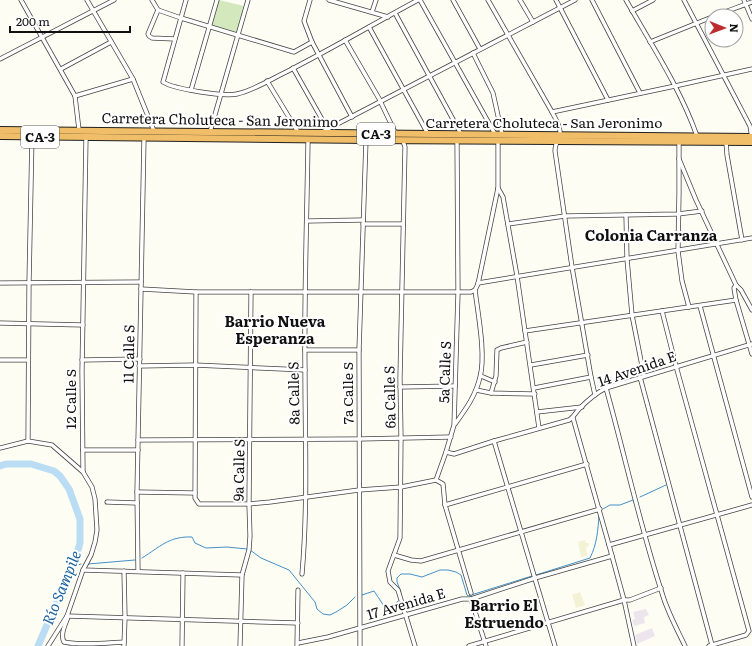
<svg xmlns="http://www.w3.org/2000/svg" width="752" height="646" viewBox="0 0 752 646" font-family="Literata,serif">
<rect width="100%" height="100%" fill="#fefdf3"/>
<g fill="#ede5ee">
<path d="M646 609 649 615 644 617 645 623 634 626 632 620 635 619 633 612Z"/>
<path d="M652 628 655 636 637 644 635 635Z"/>
</g>
<g fill="#f4f2d4">
<path d="M585 540 586 543H589V546L586 547 587 556 581 557 578 542Z"/>
<path d="M580 592 585 605 576 608 572 595Z"/>
</g>
<path fill="#d3e8bd" d="M219 0 244 6 237 32 211 25Z"/>
<g fill="none" stroke-linecap="round" stroke-linejoin="round">
<g stroke="#4490c8" stroke-width="1">
<path d="M640 497 666 485"/>
<path d="M603 509 610 505H620L633 500"/>
<path d="M250 550 261 558 289 570 315 602 317 609 323 614 330 615 336 612 347 605 355 597"/>
<path d="M142 558C160 547 169 536 192 537L195 543 206 548 227 547 247 549"/>
<path d="M88 564 135 560"/>
<path d="M72 567 81 564"/>
<path d="M536 575 590 558C597 544 598 530 599 515"/>
<path d="M401 592 397 582V578L401 574H410L422 577 440 570H448L456 572 461 575 467 595 468 596 532 576"/>
<path d="M362 595 374 591 384 606 388 609 392 608 398 601"/>
</g>
<path stroke="#baddf4" stroke-width="7" d="M0 466 6 464H31L54 471 60 476 69 489 80 519V543L75 560 38 646"/>
<defs>
<g id="minor">
<path d="M21 0 75 96 79 130"/>
<path d="M87 0 133 79 154 131"/>
<path d="M152 0 158 10"/>
<path d="M186 0 163 82C174 89 224 97 237 94 255 90 273 78 290 70 333 48 375 23 418 0"/>
<path d="M310 0 304 21 312 42 352 117"/>
<path d="M329 0 388 17"/>
<path d="M420 0 495 134"/>
<path d="M453 0 480 49"/>
<path d="M488 0 552 112C555 118 561 127 560 134 558 140 555 144 555 151L572 267 591 377 595 395"/>
<path d="M520 0 533 22"/>
<path d="M556 0 608 100"/>
<path d="M592 0 640 93"/>
<path d="M626 0C651 44 680 88 697 136"/>
<path d="M684 0 750 126 752 138"/>
<path d="M744 0 752 19"/>
<path d="M158 10 181 18 294 52 312 42"/>
<path d="M158 10 148 34 149 36 152 38 175 39"/>
<path d="M632 11 653 0"/>
<path d="M372 12 376 0"/>
<path d="M395 13 461 134"/>
<path d="M714 16 752 2"/>
<path d="M369 27 428 134"/>
<path d="M345 40 381 102 382 105 396 134"/>
<path d="M650 42 712 17"/>
<path d="M473 53 493 93 502 134"/>
<path d="M0 59 114 0"/>
<path d="M293 68 328 130"/>
<path d="M61 69 111 42"/>
<path d="M267 81 298 132"/>
<path d="M191 90 217 0"/>
<path d="M75 96 133 79"/>
<path d="M552 112 675 86 752 69"/>
<path d="M324 131 575 0"/>
<path d="M210 132 248 0"/>
<path d="M498 140V188L503 197 517 276 539 428"/>
<path d="M403 141 405 147 400 378 401 438 400 538 388 571 390 582 398 590 415 646"/>
<path d="M679 142V193L678 251 682 281 689 307"/>
<path d="M726 142 727 155 742 240"/>
<path d="M679 159 696 200 736 285 741 290 752 310"/>
<path d="M626 215 627 259 632 315 644 376"/>
<path d="M307 221 363 220"/>
<path d="M363 224H403"/>
<path d="M508 224 565 216 678 214 702 211"/>
<path d="M0 283 141 282"/>
<path d="M478 283 752 238"/>
<path d="M736 285 734 288 736 300 752 354"/>
<path d="M141 289 196 292H471L475 290 478 284 498 188"/>
<path d="M196 292 195 498 199 504H249L270 502 359 490 401 487 436 480"/>
<path d="M700 306 752 497"/>
<path d="M662 311 676 366 749 631 746 635 709 646"/>
<path d="M0 323 83 325"/>
<path d="M525 331 736 300"/>
<path d="M305 350H359"/>
<path d="M0 360H28"/>
<path d="M82 360 140 359"/>
<path d="M531 365 588 355"/>
<path d="M139 366 195 365 305 370"/>
<path d="M481 376 495 382"/>
<path d="M640 377 712 645"/>
<path d="M400 387 455 386"/>
<path d="M534 388 591 377"/>
<path d="M606 388C625 456 640 526 662 593 667 611 677 629 685 646"/>
<path d="M476 390 491 393 535 394"/>
<path d="M491 393 496 376 497 350 501 348 527 342"/>
<path d="M537 412 582 407"/>
<path d="M573 418 609 545 624 600 634 646"/>
<path d="M455 424C466 409 476 395 480 377 486 355 478 314 475 290"/>
<path d="M138 440 359 439 451 437"/>
<path d="M28 441 29 283 32 136"/>
<path d="M494 441 555 646"/>
<path d="M0 448 28 441 52 445 83 472"/>
<path d="M83 450H138"/>
<path d="M446 452 454 454 494 441 569 420C574 417 576 412 580 408 588 400 596 393 606 388L752 344"/>
<path d="M436 480 446 452 454 425 458 293 457 140"/>
<path d="M436 480 443 484 445 505 471 593"/>
<path d="M137 492 195 493"/>
<path d="M107 502 137 503"/>
<path d="M445 505 587 464"/>
<path d="M609 545 752 505"/>
<path d="M394 555 411 560 421 561 600 509"/>
<path d="M83 570 242 575"/>
<path d="M138 571 137 492 144 138"/>
<path d="M302 574C308 506 305 439 305 371 304 294 307 217 308 140"/>
<path d="M471 599 486 646"/>
<path d="M67 616 298 623"/>
<path d="M68 617C65 625 60 635 64 642 82 646 105 643 124 642"/>
<path d="M298 643 328 637 462 599H471L535 578 612 556"/>
<path d="M48 646 67 616 83 570 91 555 95 542 97 530 95 499 92 487 83 472 82 372 86 137"/>
<path d="M124 646 125 617 124 571"/>
<path d="M182 646 183 573"/>
<path d="M240 646 242 575 249 550 250 536 249 504 251 292"/>
<path d="M297 646 298 590"/>
<path d="M360 646 359 350 366 140"/>
<path d="M469 646 624 600H630L661 588"/>
</g>
<g id="trunk">
<path d="M0 130 752 137"/>
<path d="M0 136 366 140 752 142"/>
</g>
</defs>
<use href="#minor" stroke="#434343" stroke-width="5"/>
<use href="#trunk" stroke="#212121" stroke-width="8"/>
<use href="#minor" stroke="#fff" stroke-width="3.5"/>
<use href="#trunk" stroke="#f0be68" stroke-width="6"/>
</g>
<g text-anchor="middle" stroke-width="4" stroke-linejoin="round" paint-order="stroke">
<g fill="#fff" stroke="#585858" stroke-width="1">
<rect x="357" y="123" width="38" height="22" rx="3"/>
<rect x="21" y="126" width="38" height="22" rx="3"/>
</g>
<g font-size="13" font-weight="bold" fill="#101010">
<text x="376" y="139">CA-3</text>
<text x="40" y="142">CA-3</text>
</g>
<g font-size="14" fill="#101010" stroke="#fff">
<text transform="translate(220 120) rotate(1)" y="5">Carretera Choluteca - San Jeronimo</text>
<text x="544" y="128">Carretera Choluteca - San Jeronimo</text>
<text transform="translate(129 354) rotate(-89)" y="5">11 Calle S</text>
<text transform="translate(637 369) rotate(-19)" y="5">14 Avenida E</text>
<text transform="translate(445 372) rotate(-88)" y="5">5a Calle S</text>
<text transform="translate(294 393) rotate(-91)" y="5">8a Calle S</text>
<text transform="translate(348 393) rotate(-90)" y="5">7a Calle S</text>
<text transform="translate(390 397) rotate(-91)" y="5">6a Calle S</text>
<text transform="translate(71 399) rotate(-90)" y="5">12 Calle S</text>
<text transform="translate(239 470) rotate(-89)" y="5">9a Calle S</text>
<text transform="translate(406 604) rotate(-16)" y="5">17 Avenida E</text>
</g>
<g font-size="15" font-weight="bold" fill="#101010" stroke="#fff">
<text x="651" y="241">Colonia Carranza</text>
<text x="275" y="327">Barrio Nueva<tspan x="275" dy="17">Esperanza</tspan></text>
<text x="504" y="611">Barrio El<tspan x="504" dy="17">Estruendo</tspan></text>
</g>
<g font-size="15" font-style="italic" fill="#1d639e" stroke="#fff">
<text transform="translate(62 588) rotate(-68)" y="5">Río Sampile</text>
</g>
</g>
<g transform="translate(724 28) rotate(91)"><circle r="19" fill="#ffffff" stroke="#9f9f9f"/>
<path d="M0-3L7 15L0 10L-7 15Z" fill="#bc2c30"/>
<text y="-6" font-size="11" font-weight="bold" text-anchor="middle" fill="#101010">N</text>
</g>
<path d="M10 26v6h120v-6" fill="none" stroke="#101010" stroke-width="2"/>
<text x="16" y="26" font-size="12" fill="#101010" stroke="#ffffff" stroke-width="3" paint-order="stroke">200 m</text>
</svg>
